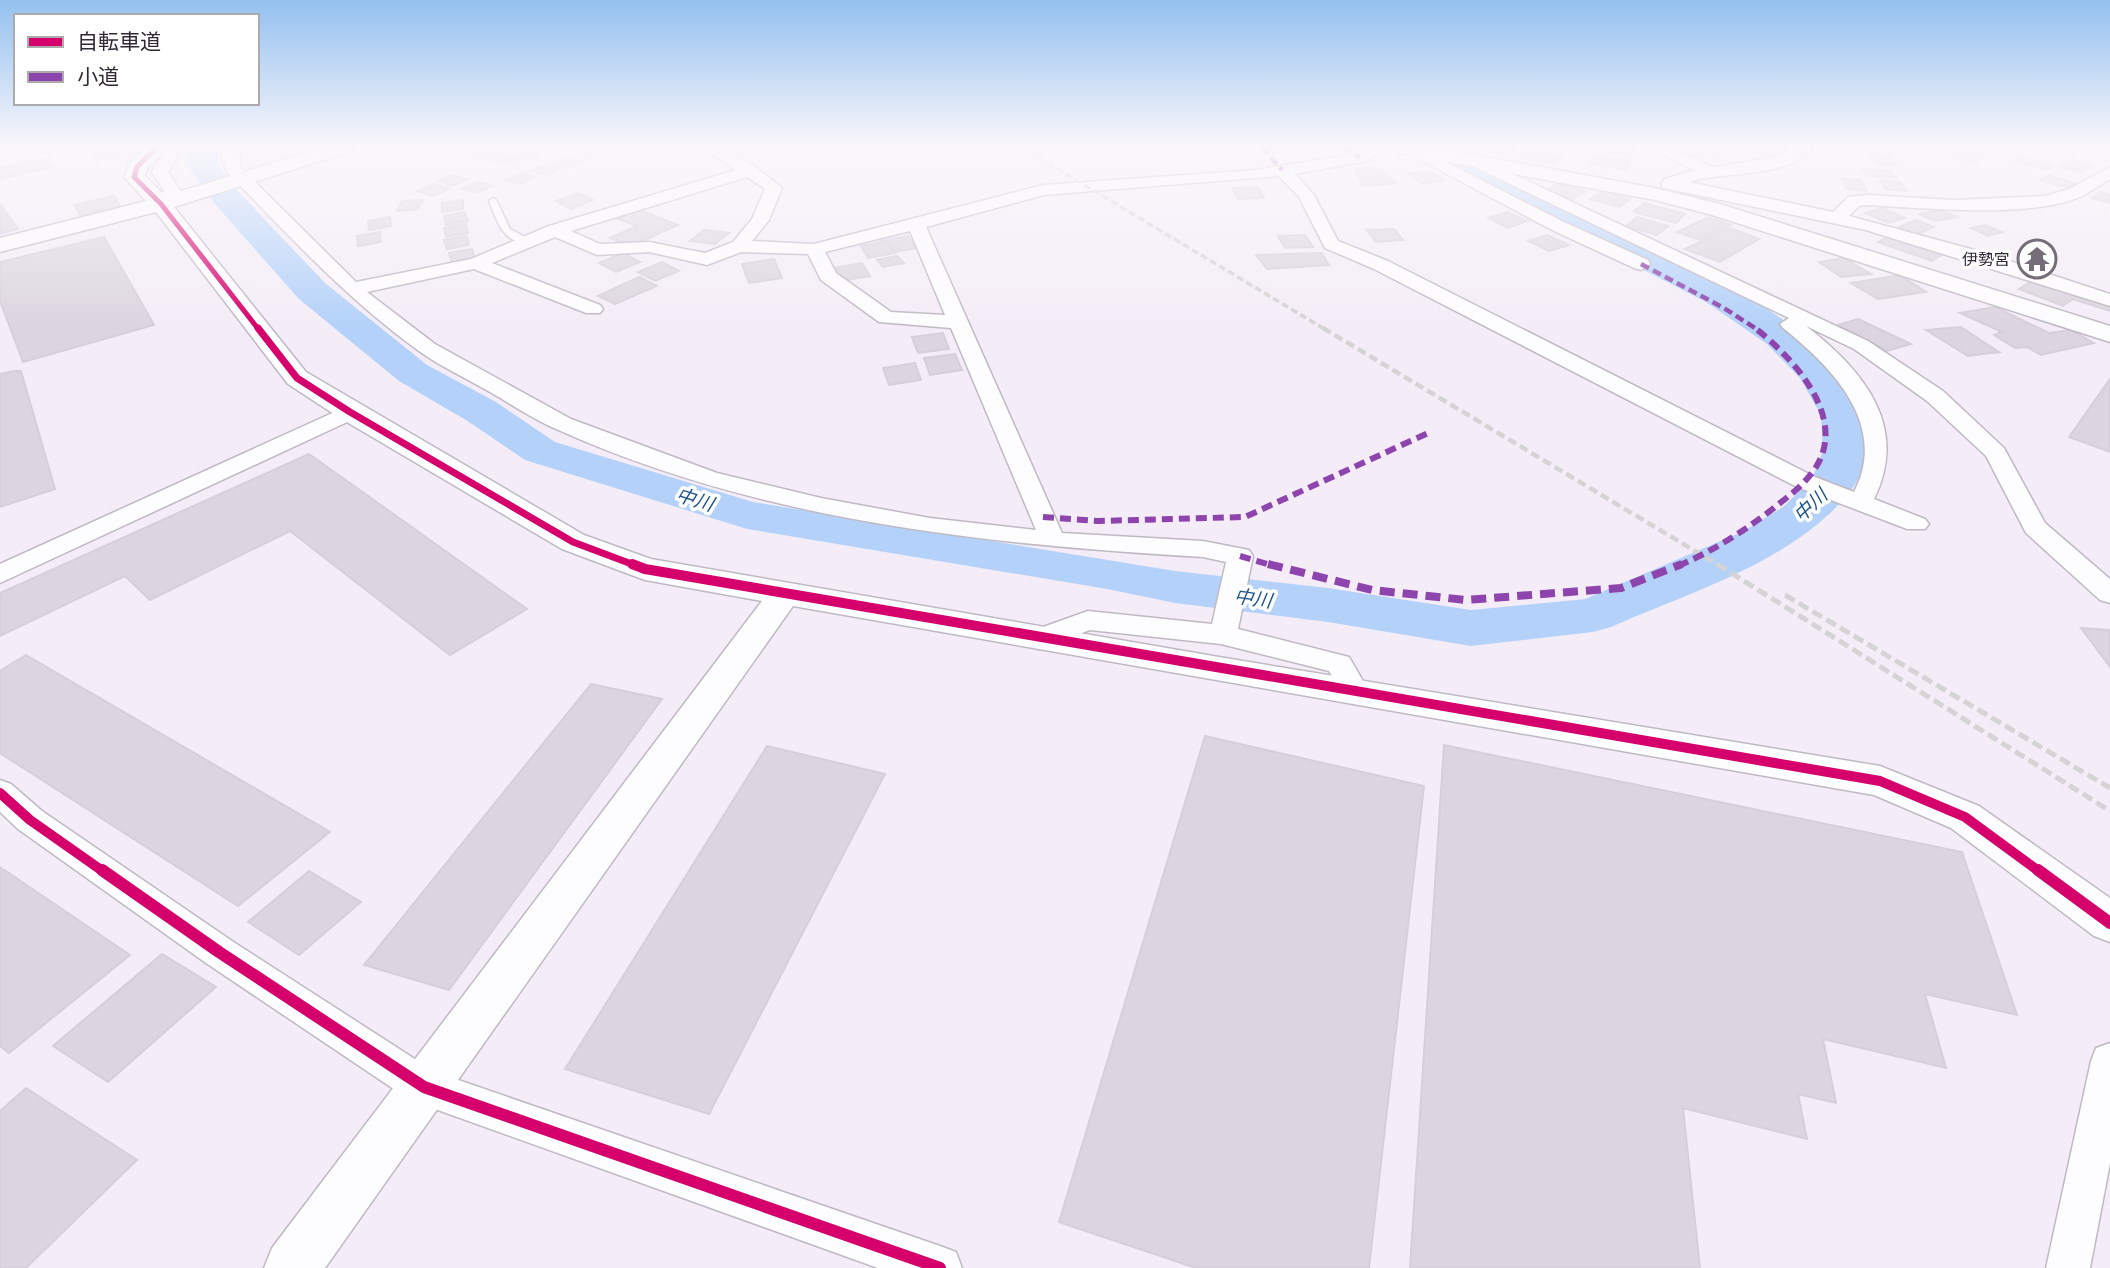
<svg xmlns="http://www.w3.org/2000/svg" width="2110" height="1268" viewBox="0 0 2110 1268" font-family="'Fira Sans Condensed','Noto Sans JP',sans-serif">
<rect width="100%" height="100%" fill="#f4edf7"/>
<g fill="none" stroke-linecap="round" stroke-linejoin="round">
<path fill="#b4d2f9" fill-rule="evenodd" d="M190 147H220L217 164 237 190 325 283 427 365 496 402 555 442 753 502 1175 571 1328 588 1471 610 1585 599 1744 531 1783 507 1812 479 1823 451 1821 415 1800 378 1767 344 1706 302 1415 153 1410 147H1448C1515 180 1581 212 1647 245 1698 270 1750 293 1794 328 1840 364 1896 438 1848 494 1792 562 1690 592 1611 627L1593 632 1471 646 1328 622 1175 603 1107 589 747 529 525 460 466 420 399 381 299 299 215 204 187 165Z"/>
</g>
<g fill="#dcd5df" stroke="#d6cfd9" stroke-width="2">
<path d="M31 147H71L36 155Z"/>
<path d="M96 147H128L131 152 95 160 88 149Z"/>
<path d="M525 147H540L545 149 531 155 516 151Z"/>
<path d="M590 147H591L606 151 593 157 577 153Z"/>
<path d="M1491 147H1516L1510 155 1488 150Z"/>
<path d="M1599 147H1632L1637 148 1633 156 1597 150Z"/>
<path d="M1677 147H1703L1719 155 1699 158Z"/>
<path d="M1748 147H1774L1786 153 1766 156Z"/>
<path d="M485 150 500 154 485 160 470 156Z"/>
<path d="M1527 150 1562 156 1556 165 1520 158Z"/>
<path d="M1967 151 1985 156 1973 162 1955 157Z"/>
<path d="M506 154 521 158 507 165 491 161Z"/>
<path d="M1871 154 1890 156 1896 166 1877 164Z"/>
<path d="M1595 155 1631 162 1626 170 1590 163Z"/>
<path d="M568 157 584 161 570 168 554 164Z"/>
<path d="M2022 157 2052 166 2045 170 2015 161Z"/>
<path d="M45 158 52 167 0 179V168Z"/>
<path d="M2072 160 2092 165 2082 172 2062 167Z"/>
<path d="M546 165 561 169 547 175 531 171Z"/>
<path d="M1379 168 1396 183 1362 186 1355 169Z"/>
<path d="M1862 169 1891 171 1897 178 1868 176Z"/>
<path d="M1430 171 1445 180 1423 184 1409 174Z"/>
<path d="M520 173 536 177 521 184 505 180Z"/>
<path d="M453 175 468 179 452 186 437 181Z"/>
<path d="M2048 175 2078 184 2071 189 2040 180Z"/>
<path d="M1841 179 1861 180 1867 191 1847 189Z"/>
<path d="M1880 180 1900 182 1907 191 1885 189Z"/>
<path d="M478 182 493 186 478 193 462 189Z"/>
<path d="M1556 183 1585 191 1573 199 1545 191Z"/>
<path d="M434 184 449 189 433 196 418 191Z"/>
<path d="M1258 187 1264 198 1238 199 1232 188Z"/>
<path d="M1601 191 1630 199 1619 207 1590 199Z"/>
<path d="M2100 192 2110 195V203L2092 198Z"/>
<path d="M578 193 593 200 571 209 556 201Z"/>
<path d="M114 196 122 209 82 218 75 205Z"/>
<path d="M423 200 418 209 397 211 402 201Z"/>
<path d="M463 200V209L442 212V203Z"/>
<path d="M1644 203 1685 214 1676 223 1634 212Z"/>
<path d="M0 204 18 229 0 234Z"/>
<path d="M1882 208 1905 218 1888 223 1865 213Z"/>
<path d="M639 210 678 225 631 246 610 238 637 226 618 219Z"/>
<path d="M1941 210 1957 217 1935 221 1919 214Z"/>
<path d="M465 212 468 221 446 225 444 216Z"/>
<path d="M1507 212 1528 221 1508 228 1488 218Z"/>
<path d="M390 217 391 226 369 230 368 221Z"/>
<path d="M1637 217 1668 226 1657 235 1626 226Z"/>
<path d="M1708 217 1731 225 1700 240 1677 232Z"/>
<path d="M1916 220 1934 227 1918 234 1899 227Z"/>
<path d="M466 224 468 233 446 237 444 228Z"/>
<path d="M1985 225 2002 232 1988 236 1971 228Z"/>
<path d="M1730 228 1759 239 1720 262 1685 249Z"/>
<path d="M1394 229 1403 240 1376 242 1367 230Z"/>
<path d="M704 230 729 233 715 244 690 241Z"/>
<path d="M380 232 381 242 358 246 357 236Z"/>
<path d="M1305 235 1313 247 1285 248 1278 236Z"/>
<path d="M1547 235 1569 245 1549 251 1528 241Z"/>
<path d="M1890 235 1943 254 1932 261 1878 242Z"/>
<path d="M467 236 469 245 447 249 444 240Z"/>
<path d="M908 236 916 248 889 253 881 241Z"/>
<path d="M104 237 154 325 23 362 0 301V262Z"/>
<path d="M887 241 895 253 868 258 861 246Z"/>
<path d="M472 249 475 258 452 263 449 253Z"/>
<path d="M623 253 640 262 616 272 599 263Z"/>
<path d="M1322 253 1329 265 1267 269 1256 255Z"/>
<path d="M897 256 904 263 883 267 877 260Z"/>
<path d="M1844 258 1871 274 1841 277 1819 262Z"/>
<path d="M774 259 782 278 749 283 742 264Z"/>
<path d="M662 262 679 271 655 281 638 272Z"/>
<path d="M862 263 870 276 841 281 834 268Z"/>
<path d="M1900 275 1926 292 1878 299 1851 283Z"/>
<path d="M639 277 657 286 615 304 598 296Z"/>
<path d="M2034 279 2110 305V311L2073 299 2063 306 2019 289Z"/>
<path d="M1995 307 2049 333 2071 330 2094 343 2041 355 2027 347 2015 348 1994 335 2002 332 1960 313Z"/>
<path d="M1858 319 1911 344 1887 351 1838 325Z"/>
<path d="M1961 327 1999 352 1968 356 1926 330Z"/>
<path d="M943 333 949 349 918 353 912 337Z"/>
<path d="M955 354 962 370 930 375 924 358Z"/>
<path d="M915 363 921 380 889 385 883 368Z"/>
<path d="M14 371H21L55 489 0 507V374Z"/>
<path d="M2110 379V452L2069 437Z"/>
<path d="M309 454 527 609 450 655 290 531 150 600 125 576 0 636V593Z"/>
<path d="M2081 628 2110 630V667Z"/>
<path d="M26 655 330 832 238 906 0 753V671Z"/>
<path d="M591 684 662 699 449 990 364 965Z"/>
<path d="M1205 736 1424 786 1369 1268H1196L1059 1222Z"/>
<path d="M1444 745 1962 852 2017 1015 1925 994 1946 1068 1823 1039 1836 1103 1798 1094 1807 1139 1683 1108 1700 1268H1410Z"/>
<path d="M767 746 885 774 709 1114 565 1069Z"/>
<path d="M0 867 130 955 9 1053 0 1046Z"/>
<path d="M309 871 361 902 299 955 248 922Z"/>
<path d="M162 954 216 987 108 1082 53 1046Z"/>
<path d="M26 1088 137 1160 26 1268H0V1111Z"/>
</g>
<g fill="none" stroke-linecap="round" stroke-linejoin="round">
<defs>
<path id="service" d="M493 198 497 201 510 229 529 239V243C503 244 497 221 489 201Z"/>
<g id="minor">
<path d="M167 147H183L168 172 181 192 167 208 161 209 152 204 164 191 152 172Z"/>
<path d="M223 147H239L241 168 356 282 471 259 549 226 736 170 703 147H722L757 168 782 188 769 220 752 241 814 244 1043 185 1256 170 1356 154 1368 147H1388L1366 161 1295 174 1314 195 1338 241 1388 261 1815 477 1854 492C1889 425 1832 367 1783 328L1780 324 1789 318 1464 162V156L1470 154 1868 341 1943 391 2004 448 2045 523 2110 579V603L2100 600 2026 533 1986 456 1927 401 1854 349 1806 326C1863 370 1910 426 1874 499L1925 519 1929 524 1925 529H1907L1797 487 1374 269 1325 248 1299 197 1279 176 1044 195 926 227 1062 533 1203 541 1249 550 1253 556 1238 629 1349 657 1370 693 1365 700 1355 704 1345 700 1329 671 1221 644 1090 630 1039 649 1029 646 1025 639 1029 632 1088 611 1212 624 1226 562 1203 557C983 544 760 521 556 429 533 419 511 404 490 392 466 378 441 367 419 351 348 300 289 236 228 173L222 160ZM747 177 765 189 752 219 733 242 705 253 649 242 600 244 571 231ZM910 231 945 315 891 312 836 273 825 252ZM555 237 597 255 649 252 707 265 741 252 808 254 821 280 879 322 951 328 1036 530 930 518 821 498 717 473 571 419 435 344 367 292 474 269 586 313H600L603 309 600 305 492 263Z"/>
<path d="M1416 147 1564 222 1648 260 1650 264 1641 270 1634 268 1552 230 1398 148Z"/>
<path d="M1646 147H1667L1713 167 1772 158 1795 147H1814C1785 180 1727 170 1689 182L1833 212 1848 197 1867 195 1955 200 2045 196 2069 189 2110 167V179C2101 184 2092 191 2082 196 2033 219 1922 208 1867 205L1859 206 1849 216 1982 252 2110 294V306L1866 230 1663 188 1661 184 1665 179 1694 170Z"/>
<path d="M350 405 361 412 358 417 0 583V564Z"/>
<path d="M0 780 11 784 42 811 232 941 435 1072 940 1246 956 1252 962 1268H878L410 1100 206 963 18 829 0 812Z"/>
<path d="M2110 1043V1163L2090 1268H2046L2091 1061 2096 1048Z"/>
</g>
<g id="tertiary">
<path d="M146 147H167L147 169 145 176 165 196 324 147H355L352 151 174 207 306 372 584 535 651 559 1219 657 1880 766 1979 806 2110 898V942L2094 936 1951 828 1874 795 793 606 325 1268H264L272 1248 762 601 645 580 562 549 340 418 288 384 156 212 0 252V238L146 201 124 177 130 163Z"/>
<path d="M1389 147H1432L1655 188 1720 204 2110 326V342L1712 215 1655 200 1399 153Z"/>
</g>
</defs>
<use href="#service" stroke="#bfb9c3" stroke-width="3"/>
<use href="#minor" stroke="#bfb9c3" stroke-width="3"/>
<use href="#tertiary" stroke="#bfb9c3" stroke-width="3"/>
<use href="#service" fill="#fdfcfe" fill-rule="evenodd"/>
<use href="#minor" fill="#fdfcfe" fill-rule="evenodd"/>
<use href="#tertiary" fill="#fdfcfe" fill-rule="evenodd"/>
<path stroke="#d5d3d6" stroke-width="3.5" stroke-dasharray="7 3.5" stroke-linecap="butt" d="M1021 147 1326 330"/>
<path stroke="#d5d3d6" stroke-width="4.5" stroke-dasharray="9 4.5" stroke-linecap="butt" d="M1323 328 1720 566"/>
<g stroke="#d5d3d6" stroke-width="5" stroke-dasharray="11 5" stroke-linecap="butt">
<path d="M1717 564 2110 811"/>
<path d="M1785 595 2110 788"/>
</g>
<g stroke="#8e44ad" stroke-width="4.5" stroke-dasharray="9 4.5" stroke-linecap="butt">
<path d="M1262 147 1282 170"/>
<path d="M1344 147 1360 158"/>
<path d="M1641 264 1724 308 1758 330"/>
</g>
<g stroke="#8e44ad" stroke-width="6" stroke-dasharray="11 6" stroke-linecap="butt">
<path d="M1043 517 1098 521 1245 517 1428 433"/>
<path d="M1240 556 1274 566"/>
<path d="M1678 566C1711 552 1741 533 1770 511 1786 498 1804 486 1816 467 1848 416 1792 357 1755 328"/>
</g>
<path stroke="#8e44ad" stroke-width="8" stroke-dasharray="15 8" stroke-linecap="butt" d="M1268 564 1372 590 1466 600 1621 588 1682 564"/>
<defs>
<path id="cycleway-far3" d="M157 147 137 167 134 177 161 204 259 330"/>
<path id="cycleway-far2" d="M258 328 297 378 350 412 573 542 637 566"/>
<g id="cycleway-far1">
<path d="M632 564 645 569 1880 781 1965 817 2040 872"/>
<path d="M0 793 30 820 104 872"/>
</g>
<g id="cycleway">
<path d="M102 870 219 952 424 1087 940 1268"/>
<path d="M2038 870 2110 923"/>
</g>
</defs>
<use href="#cycleway-far3" stroke="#fff" stroke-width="8"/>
<use href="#cycleway-far2" stroke="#fff" stroke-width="10"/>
<use href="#cycleway-far1" stroke="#fff" stroke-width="14"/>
<use href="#cycleway" stroke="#fff" stroke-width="17"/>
<use href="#cycleway-far3" stroke="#d6006c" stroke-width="5"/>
<use href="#cycleway-far2" stroke="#d6006c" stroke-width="7"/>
<use href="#cycleway-far1" stroke="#d6006c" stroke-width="10"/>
<use href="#cycleway" stroke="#d6006c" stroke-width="12"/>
</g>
<linearGradient id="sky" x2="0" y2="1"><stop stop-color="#93c0ef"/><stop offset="0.45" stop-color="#faf7fb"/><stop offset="1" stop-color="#faf7fb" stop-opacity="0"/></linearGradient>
<rect width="2110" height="325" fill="url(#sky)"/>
<defs>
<symbol id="temple-ring" viewBox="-11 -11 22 22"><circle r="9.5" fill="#fff" stroke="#756e79" stroke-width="1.5"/><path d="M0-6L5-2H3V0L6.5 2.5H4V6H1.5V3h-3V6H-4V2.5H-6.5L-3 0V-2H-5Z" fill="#756e79"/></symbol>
</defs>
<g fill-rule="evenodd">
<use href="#temple-ring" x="2015" y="237" width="44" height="44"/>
</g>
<g text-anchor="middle" stroke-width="7" stroke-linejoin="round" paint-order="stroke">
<g font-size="16" fill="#312a35" stroke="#fff" text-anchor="end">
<text x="2010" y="265">伊勢宮</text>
</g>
<g font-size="19" font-style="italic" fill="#1c548e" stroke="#fff">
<text transform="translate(695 499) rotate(17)" y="7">中川</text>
<text transform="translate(1810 505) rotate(-43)" y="7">中川</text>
<text transform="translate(1253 598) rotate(8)" y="7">中川</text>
</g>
</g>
<rect x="14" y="14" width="245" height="91" fill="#ffffff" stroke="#adaaae" stroke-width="2"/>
<rect x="28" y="37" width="35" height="10" fill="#d6006c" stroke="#adaaae" stroke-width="2"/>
<text x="77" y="49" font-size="21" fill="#312a35">自転車道</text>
<rect x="28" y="72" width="35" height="10" fill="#8e44ad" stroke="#adaaae" stroke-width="2"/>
<text x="77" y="84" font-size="21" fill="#312a35">小道</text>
</svg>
